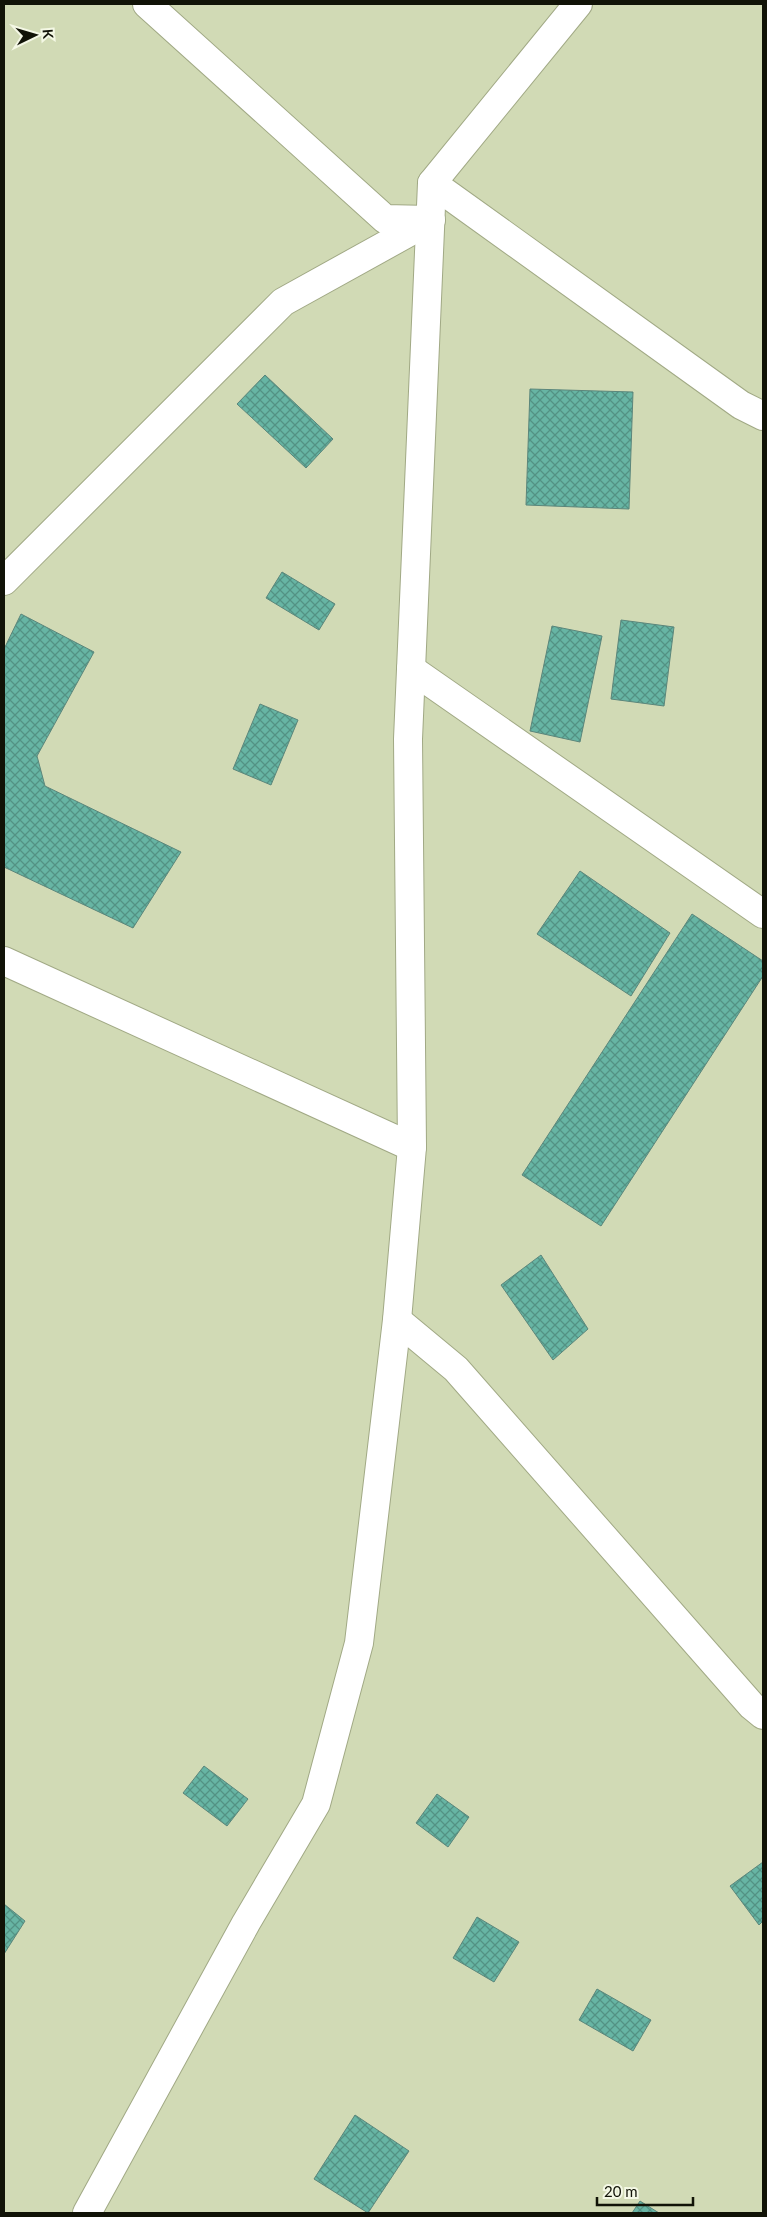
<svg xmlns="http://www.w3.org/2000/svg" width="767" height="2217" viewBox="0 0 767 2217" font-family="Lato,sans-serif">
<defs>
<pattern id="building-cross-hatch" width="8" height="8" patternUnits="userSpaceOnUse" patternTransform="scale(1.25)"><rect width="8" height="8" fill="#67b5a4"/><path d="M0 0l8 8M0 8l8-8" fill="none" stroke="#539284"/></pattern>
</defs>
<rect width="100%" height="100%" fill="#d1dab5"/>
<g fill="url(#building-cross-hatch)" stroke="#5b867b">
<path d="M265 375 333 439 306 468 237 404Z"/>
<path d="M530 389 633 392 629 509 526 505Z"/>
<path d="M282 572 335 604 319 630 266 598Z"/>
<path d="M21 614 94 652 37 756 45 786 181 852 133 928 4 867V649Z"/>
<path d="M621 620 674 627 664 706 611 699Z"/>
<path d="M552 626 602 636 580 742 530 731Z"/>
<path d="M260 704 298 720 271 785 233 769Z"/>
<path d="M580 871 670 933 631 996 537 934Z"/>
<path d="M692 914 763 961V976L601 1226 522 1175Z"/>
<path d="M541 1255 588 1329 553 1360 501 1285Z"/>
<path d="M204 1766 248 1799 227 1826 183 1793Z"/>
<path d="M437 1794 469 1817 448 1847 416 1823Z"/>
<path d="M763 1862V1921L759 1925 730 1886Z"/>
<path d="M4 1904 25 1921 4 1954Z"/>
<path d="M477 1917 519 1942 494 1982 453 1958Z"/>
<path d="M597 1989 651 2020 633 2051 579 2020Z"/>
<path d="M355 2115 409 2151 368 2213 314 2179Z"/>
<path d="M640 2201 659 2213H632Z"/>
</g>
<g fill="none" stroke-linecap="round" stroke-linejoin="round">
<defs>
<g id="minor">
<path d="M147 4 385 219 430 220"/>
<path d="M432 183 741 405 763 416"/>
<path d="M4 581 283 302 431 220"/>
<path d="M411 669 763 914"/>
<path d="M4 961 412 1147"/>
<path d="M397 1320 456 1369 752 1706 763 1715"/>
<path d="M87 2213 246 1923 316 1804 359 1643 397 1320 412 1147 408 739 432 183 578 4"/>
</g>
</defs>
<use href="#minor" stroke="#a1a985" stroke-width="30"/>
<use href="#minor" stroke="#fff" stroke-width="28"/>
</g>
<rect width="767" height="2217" fill="none" stroke="#111307" stroke-width="10"/>
<g transform="translate(35 35) rotate(85)" stroke="#f4f8e5" stroke-width="4" paint-order="stroke">
<path d="M0-4L9 19L0 12L-9 19Z" fill="#111307"/>
<text y="-8" font-size="14" font-weight="bold" text-anchor="middle" fill="#111307">K</text>
</g>
<path d="M597 2197v8h96v-8" fill="none" stroke="#111307" stroke-width="2.5"/>
<text x="604" y="2197" font-size="15" fill="#111307" stroke="#f4f8e5" stroke-width="4" paint-order="stroke">20 m</text>
</svg>
